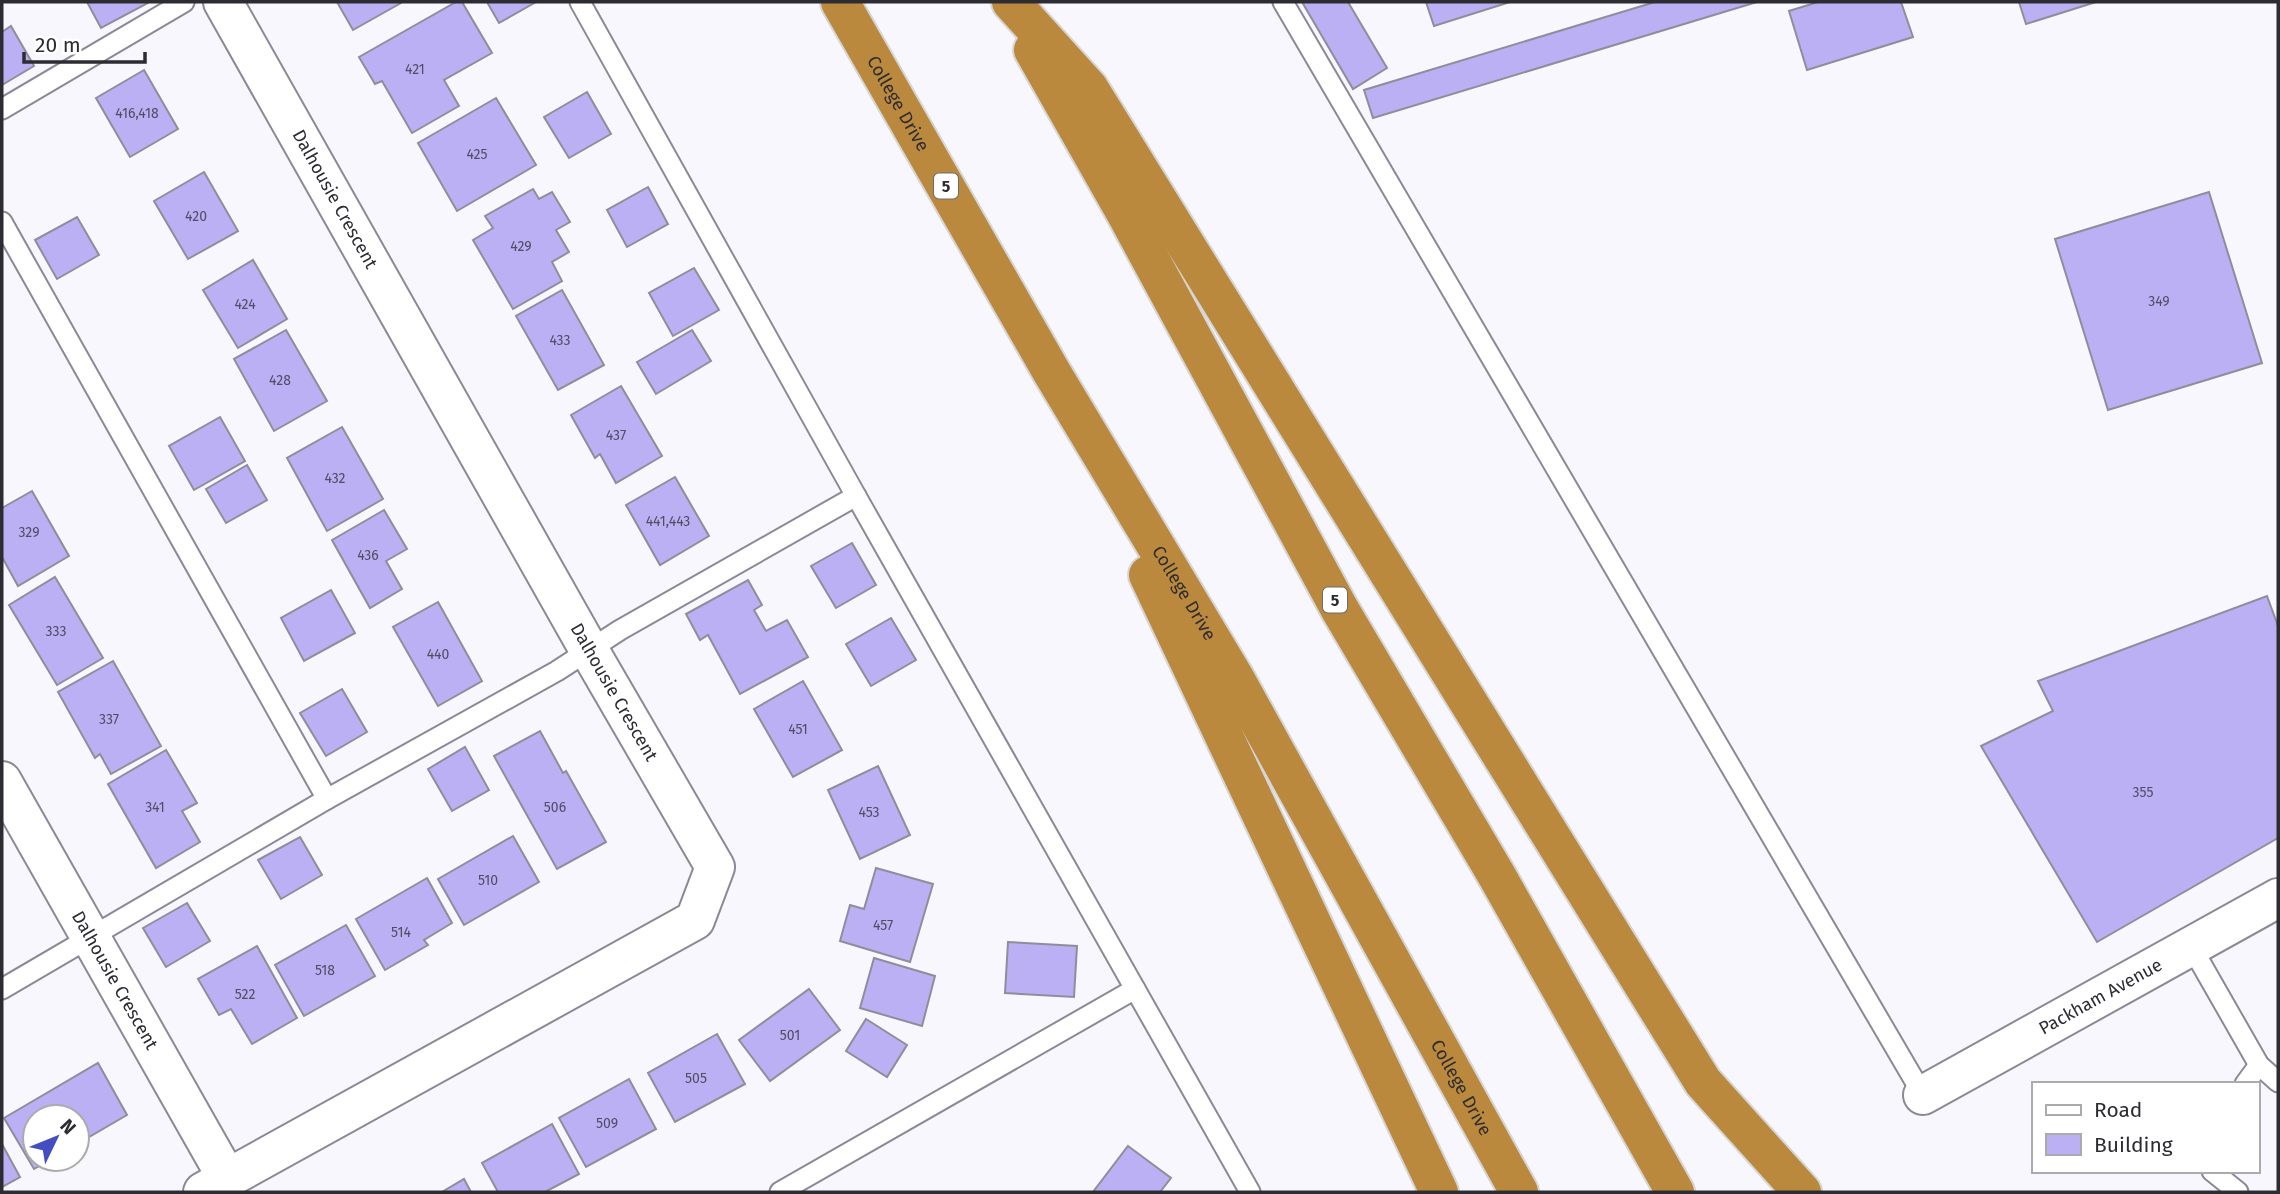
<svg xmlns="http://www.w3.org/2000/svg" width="2280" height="1194" viewBox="0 0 2280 1194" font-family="'Fira Sans',sans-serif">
<rect width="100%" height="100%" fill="#f8f7fd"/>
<g fill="#bcb0f5" stroke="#8f8d9a" stroke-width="2">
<path d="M87 2H148V3L101 28Z"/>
<path d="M337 2H401V3L353 30Z"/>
<path d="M456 2H462L492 53 444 80 459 106 412 133 382 81 375 84 359 57Z"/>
<path d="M487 2H536L499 23Z"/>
<path d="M1302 2H1348L1387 68 1353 89Z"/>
<path d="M1426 2H1510L1434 26Z"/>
<path d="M1655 2H1757L1373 118 1364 90Z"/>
<path d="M1818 2H1901L1913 37 1807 70 1789 11Z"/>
<path d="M2019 2H2096L2026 24Z"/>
<path d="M11 26 34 66 2 85V32Z"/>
<path d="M144 70 178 129 130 157 96 98Z"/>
<path d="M587 92 611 134 569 158 544 117Z"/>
<path d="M496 98 536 165 457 211 418 143Z"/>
<path d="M204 172 238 231 188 259 154 201Z"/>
<path d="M648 187 668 224 627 247 607 210Z"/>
<path d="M533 189 539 199 552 192 570 222 556 230 569 252 552 262 562 281 513 309 473 240 493 228 485 216Z"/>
<path d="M2209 192 2262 363 2108 410 2055 239Z"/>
<path d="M77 217 99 255 57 279 35 240Z"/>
<path d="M253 260 287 319 238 348 203 290Z"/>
<path d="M694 268 719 310 673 336 649 293Z"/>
<path d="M562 290 604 365 558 390 516 316Z"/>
<path d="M286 330 327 401 274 431 234 359Z"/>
<path d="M692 330 711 361 656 394 637 362Z"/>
<path d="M621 386 662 456 616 483 600 454 595 458 571 415Z"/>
<path d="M220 417 245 461 194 490 169 446Z"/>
<path d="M342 427 383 499 327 531 287 458Z"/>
<path d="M247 465 267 500 226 523 206 489Z"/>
<path d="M675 477 709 536 660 565 626 505Z"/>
<path d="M32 491 69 556 18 586 2 557V508Z"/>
<path d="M384 510 407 549 386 561 402 589 370 608 332 540Z"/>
<path d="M852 543 876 585 836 608 811 566Z"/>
<path d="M55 577 103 658 57 685 9 605Z"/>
<path d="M748 580 762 605 754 610 766 631 787 620 808 657 740 694 708 635 700 640 686 614Z"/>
<path d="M331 590 355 633 304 661 281 618Z"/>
<path d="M2267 596 2278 626V838L2097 942 1981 746 2053 711 2038 681Z"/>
<path d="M438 602 482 681 438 706 393 627Z"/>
<path d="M891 618 916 660 871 686 846 644Z"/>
<path d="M113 661 161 746 111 774 100 754 95 758 58 692Z"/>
<path d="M803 681 842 750 793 777 754 709Z"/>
<path d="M342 689 367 732 326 756 300 713Z"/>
<path d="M540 731 563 773 566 771 606 842 557 869 494 756Z"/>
<path d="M465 747 489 790 452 811 428 769Z"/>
<path d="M166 750 197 803 182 811 200 842 156 868 108 784Z"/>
<path d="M878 766 910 835 860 859 828 790Z"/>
<path d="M513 836 539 882 464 925 438 879Z"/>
<path d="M300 837 322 875 281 899 258 860Z"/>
<path d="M876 868 933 884 910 962 840 941 850 905 864 909Z"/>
<path d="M427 878 452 923 424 940 428 945 385 970 356 919Z"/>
<path d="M187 903 210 941 166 967 143 928Z"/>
<path d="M346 925 375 976 304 1016 275 965Z"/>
<path d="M1008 942 1077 946 1074 997 1005 993Z"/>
<path d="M257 946 297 1018 252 1044 231 1009 219 1015 198 979Z"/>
<path d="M874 958 935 976 922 1026 860 1008Z"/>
<path d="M809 989 840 1030 770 1081 739 1040Z"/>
<path d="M866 1019 907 1045 887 1077 846 1051Z"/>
<path d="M717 1034 745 1084 675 1122 648 1073Z"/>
<path d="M98 1063 127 1115 77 1144V1117H35V1159H52L34 1169 4 1118Z"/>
<path d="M629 1079 656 1129 586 1167 559 1118Z"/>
<path d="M552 1124 579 1174 545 1192H498L482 1163Z"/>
<path d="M2 1144 20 1177 2 1187Z"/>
<path d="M1128 1146 1171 1178 1160 1192H1093Z"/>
<path d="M464 1179 471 1192H442Z"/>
</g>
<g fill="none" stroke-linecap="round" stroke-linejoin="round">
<defs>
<g id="service">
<path d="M580 2 856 496 1250 1192"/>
<path d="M1283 2 1923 1095"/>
<path d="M2 109 184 2"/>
<path d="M2 222 327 799"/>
<path d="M2191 946 2259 1065 2278 1082"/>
<path d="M2 989 327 799 557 671 620 630 856 496"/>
<path d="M2245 1084 2259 1065"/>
<path d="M2212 1171 2238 1192"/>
<path d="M780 1192 1135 989"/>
</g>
<g id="minor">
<path id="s1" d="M2 781 227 1178"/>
<path id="s2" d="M1923 1095 2278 898"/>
<path d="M203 1192 695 920 715 867 589 650 223 2"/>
</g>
<g id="motorway">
<path id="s3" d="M840 2 1051 371 1235 678 1519 1192"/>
<path d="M1011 2 1089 88 1703 1082 1802 1192"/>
<path d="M1033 50 1127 216 1339 608 1497 876 1675 1192"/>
<path d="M1148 575 1439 1192"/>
</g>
</defs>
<use href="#service" stroke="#8b8997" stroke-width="23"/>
<use href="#minor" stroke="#8b8997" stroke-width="42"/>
<use href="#motorway" stroke="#d5d5d6" stroke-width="42"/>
<use href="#service" stroke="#fff" stroke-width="19"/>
<use href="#minor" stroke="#fff" stroke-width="38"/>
<use href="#motorway" stroke="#bb893d" stroke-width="38"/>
</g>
<g text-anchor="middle" stroke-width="5" stroke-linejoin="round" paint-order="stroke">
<g font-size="14" fill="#514d63">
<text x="415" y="74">421</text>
<text x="137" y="118">416,418</text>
<text x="477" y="159">425</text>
<text x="196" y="221">420</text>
<text x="521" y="251">429</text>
<text x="2159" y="306">349</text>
<text x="245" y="309">424</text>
<text x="560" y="345">433</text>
<text x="280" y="385">428</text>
<text x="616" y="440">437</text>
<text x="335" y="483">432</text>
<text x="668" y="526">441,443</text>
<text x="29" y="537">329</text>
<text x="368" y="560">436</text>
<text x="56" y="636">333</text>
<text x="438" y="659">440</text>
<text x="109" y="724">337</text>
<text x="798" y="734">451</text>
<text x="2143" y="797">355</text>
<text x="155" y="812">341</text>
<text x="555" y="812">506</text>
<text x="869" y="817">453</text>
<text x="488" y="885">510</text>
<text x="883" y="930">457</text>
<text x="401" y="937">514</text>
<text x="325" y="975">518</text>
<text x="245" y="999">522</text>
<text x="790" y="1040">501</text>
<text x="696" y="1083">505</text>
<text x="607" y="1128">509</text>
</g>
<g fill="#fff" stroke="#6c6b70" stroke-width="2">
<rect x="934" y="173.5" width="24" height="25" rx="5"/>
<rect x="1323" y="587.5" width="24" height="25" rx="5"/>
</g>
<g font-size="16" font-weight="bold" fill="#2d2c32">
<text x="946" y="192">5</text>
<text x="1335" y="606">5</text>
</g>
<g font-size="18" fill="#2d2c32" stroke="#fff">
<text dy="6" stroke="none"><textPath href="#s3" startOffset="117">College Drive</textPath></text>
<text transform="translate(335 199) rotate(61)" y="6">Dalhousie Crescent</text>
<text dy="6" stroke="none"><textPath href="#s3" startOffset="684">College Drive</textPath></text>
<text transform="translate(614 692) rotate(60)" y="6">Dalhousie Crescent</text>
<text dy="6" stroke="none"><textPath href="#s1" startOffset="229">Dalhousie Crescent</textPath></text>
<text dy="6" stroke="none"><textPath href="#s2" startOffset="203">Packham Avenue</textPath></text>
<text dy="6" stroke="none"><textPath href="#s3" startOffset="1251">College Drive</textPath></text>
</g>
</g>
<rect width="2280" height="1194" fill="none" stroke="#2d2c32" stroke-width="7"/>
<rect x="2032" y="1082" width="228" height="91" fill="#ffffff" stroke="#ababad" stroke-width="2"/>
<rect x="2046" y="1105" width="35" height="10" fill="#ffffff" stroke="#ababad" stroke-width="2"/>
<text x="2094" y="1117" font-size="21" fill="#2d2c32">Road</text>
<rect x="2046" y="1134" width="35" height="21" fill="#bcb0f5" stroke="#ababad" stroke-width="2"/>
<text x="2094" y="1152" font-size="21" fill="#2d2c32">Building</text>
<g transform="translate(56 1138) rotate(47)"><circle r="33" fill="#ffffff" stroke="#ababad" stroke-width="2"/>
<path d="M0-5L12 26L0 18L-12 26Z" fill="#454dc2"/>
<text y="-10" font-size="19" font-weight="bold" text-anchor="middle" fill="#2d2c32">N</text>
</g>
<path d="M24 52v10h121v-10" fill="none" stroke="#2d2c32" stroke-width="3.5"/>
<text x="35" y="52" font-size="21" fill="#2d2c32" stroke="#ffffff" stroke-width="5" paint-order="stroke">20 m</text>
</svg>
